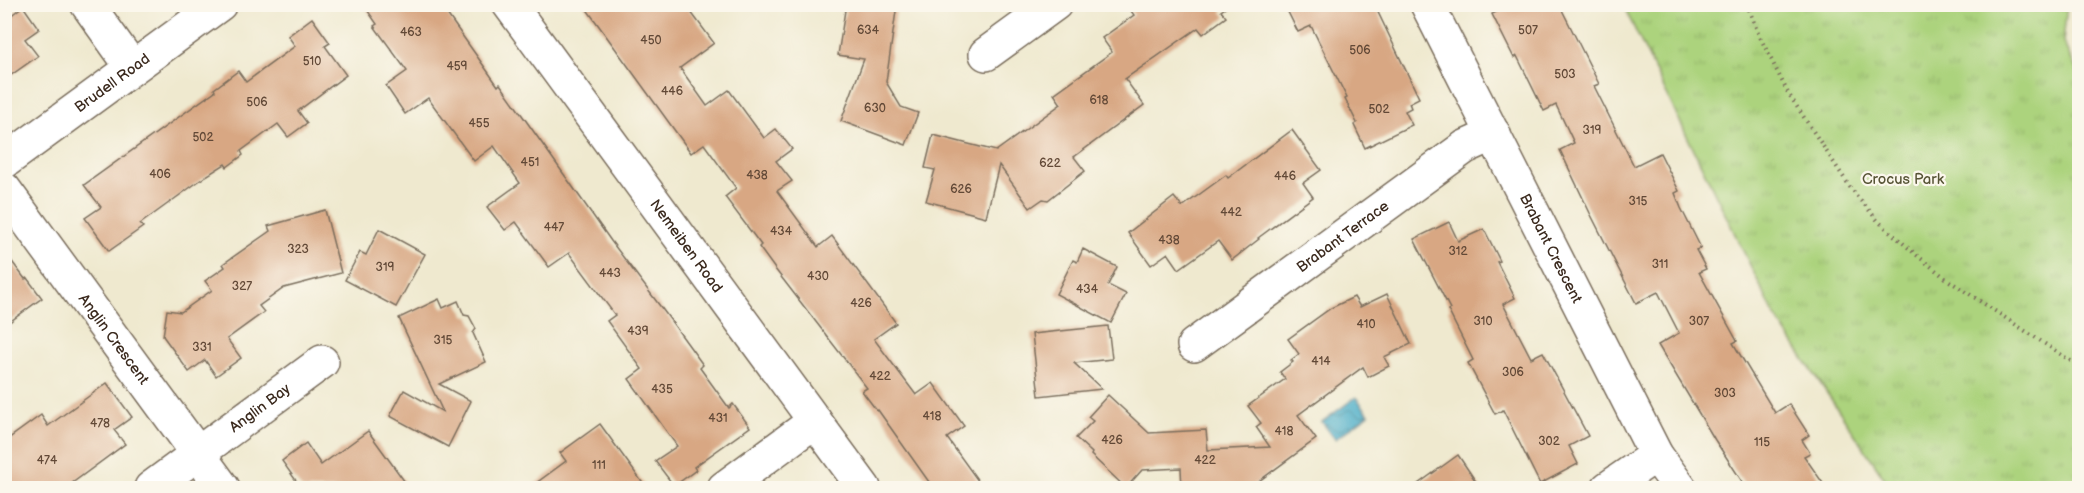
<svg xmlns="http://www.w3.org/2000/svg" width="2084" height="493" viewBox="0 0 2084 493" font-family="'Balsamiq Sans',sans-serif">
<defs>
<pattern id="park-tufts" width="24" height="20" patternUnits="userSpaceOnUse" patternTransform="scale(1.5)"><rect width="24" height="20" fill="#acd37d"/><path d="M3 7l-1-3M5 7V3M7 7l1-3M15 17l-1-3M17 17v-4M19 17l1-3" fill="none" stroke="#95b56c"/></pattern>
<pattern id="water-waves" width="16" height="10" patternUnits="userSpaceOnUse" patternTransform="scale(1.5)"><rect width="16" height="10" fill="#47acc7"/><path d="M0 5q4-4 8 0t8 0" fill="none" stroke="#3c8ca1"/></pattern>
</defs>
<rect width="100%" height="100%" fill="#fbf7ec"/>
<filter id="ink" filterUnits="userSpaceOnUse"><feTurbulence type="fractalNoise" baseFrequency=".0167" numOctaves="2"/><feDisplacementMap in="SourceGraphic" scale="12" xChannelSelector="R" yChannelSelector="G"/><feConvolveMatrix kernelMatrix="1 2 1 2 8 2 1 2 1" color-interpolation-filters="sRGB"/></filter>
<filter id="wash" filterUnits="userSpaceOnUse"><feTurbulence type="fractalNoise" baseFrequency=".008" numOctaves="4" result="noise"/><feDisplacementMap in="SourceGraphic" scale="24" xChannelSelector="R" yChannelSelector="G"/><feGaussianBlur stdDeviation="1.35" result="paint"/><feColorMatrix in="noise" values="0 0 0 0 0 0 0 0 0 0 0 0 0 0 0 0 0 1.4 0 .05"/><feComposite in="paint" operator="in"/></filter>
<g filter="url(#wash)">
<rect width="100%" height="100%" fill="#efe9cf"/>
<path fill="url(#park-tufts)" stroke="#747e4e" stroke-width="1.5" d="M1623 5H2067L2063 42 2080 77 2079 488H1891L1775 316Z"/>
<path fill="url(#water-waves)" stroke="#416b72" stroke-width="1.5" d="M1356 397 1369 414 1335 439 1322 422Z"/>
<g id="blocks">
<g fill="#d8a783">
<path d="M363 4H440L498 86 500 84 611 241 666 314 703 365 700 368 729 408 733 404 750 427 694 467 696 470 674 486 655 461 677 446 629 379 642 369 607 321 615 315 569 253 549 267 516 222 505 230 487 207 520 183 494 146 474 161 428 98 405 114 386 86 407 71 374 26 377 24Z"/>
<path d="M583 4H685L714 43 680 68 707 106 729 90 764 138 776 129 792 149 776 161 792 181 777 191 818 247 832 236 896 323 874 339 916 395 933 383 964 426 947 438 984 489H934L878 410 877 411 862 391 867 388 775 269 759 247 761 245 725 197 736 188 704 144 691 153Z"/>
<path d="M846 4H897L886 82 901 107 918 113 906 145 841 121 864 59 838 55Z"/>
<path d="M1126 4H1231L1221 11 1226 17 1203 34 1198 28 1125 79 1144 105 1074 157 1085 171 1048 200 1043 199 1030 208 999 165 986 217 926 201 935 170 925 168 933 135 996 151 1061 104 1054 94 1112 52 1102 38 1134 15Z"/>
<path d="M1284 4H1374L1419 98 1409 103 1411 108 1405 111 1412 125 1365 148 1354 125 1357 123 1345 99 1347 98 1311 26 1298 32Z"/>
<path d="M1513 4H1559L1599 84 1594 86 1634 166 1660 153 1679 191 1675 193 1681 208 1701 248 1696 250 1706 269 1699 272 1737 341 1733 343 1775 413 1789 404 1809 435 1802 440 1810 453 1804 456 1827 489H1747L1715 440 1658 345 1679 333 1658 292 1636 303 1590 213 1560 150 1574 143 1556 105 1544 111 1517 56 1514 58 1492 14Z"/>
<path d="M23 6 39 29 25 39 38 56 4 80V11L9 17Z"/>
<path d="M312 18 330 43 325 46 346 75 298 111 307 123 288 137 278 124 241 151 243 155 227 167 225 164 206 176 140 224 143 227 109 251 85 218 101 207 84 185 215 91 214 89 238 71 246 82 295 46 288 36Z"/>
<path d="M1292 130 1321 170 1303 183 1313 197 1258 238 1259 239 1232 260 1218 241 1179 269 1168 253 1151 265 1128 233 1174 197 1182 207 1226 175 1228 178Z"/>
<path d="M325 210 341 273 284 288 259 306 264 312 227 339 241 358 216 376 205 360 189 372 163 336 167 310 181 312 212 290 205 281 225 267 223 264 270 231 268 226Z"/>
<path d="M1449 222 1458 241 1484 229 1500 261 1497 262 1515 298 1503 304 1531 358 1543 352 1588 436 1569 446 1578 464 1540 484 1503 410 1495 414 1468 363 1473 360 1448 310 1450 309 1414 239Z"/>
<path d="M379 229 425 254 396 307 345 280 360 252 366 255Z"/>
<path d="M1083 249 1117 267 1108 285 1126 294 1111 323 1056 294 1073 260 1077 262Z"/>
<path d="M4 251 25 279 27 278 42 298 4 326Z"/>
<path d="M1387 294 1411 344 1384 357 1389 366 1368 377 1363 367 1298 415 1316 439 1248 489H1182L1181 468 1142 470 1126 488 1091 455 1092 453 1076 438 1093 421 1088 417 1108 395 1149 433 1206 430 1208 450 1270 447 1256 427 1261 423 1248 406 1285 379 1280 372 1293 362 1291 360 1299 354 1288 339 1331 308 1354 297 1360 307Z"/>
<path d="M439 299 443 308 458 301 464 315 469 316 476 329 473 333 486 362 439 384 471 401 448 447 390 416 404 390 443 412 399 318Z"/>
<path d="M1108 326 1112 359 1074 363 1102 389 1039 396 1032 334Z"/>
<path d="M107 383 132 417 114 430 125 444 64 489H4V442L41 415 48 426Z"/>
<path d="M600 424 647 489H528L566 461 560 453Z"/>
<path d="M368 431 410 489H302L282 461 306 443 321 465Z"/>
<path d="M1458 455 1481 489H1411Z"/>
</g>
</g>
</g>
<g filter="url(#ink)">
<use href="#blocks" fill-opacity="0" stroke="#7a6d5c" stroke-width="1.5"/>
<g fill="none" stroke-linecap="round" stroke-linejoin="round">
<defs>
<g id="minor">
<path d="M87 4 132 67"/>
<path id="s1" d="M509 4 864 488"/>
<path id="s2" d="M1427 4 1656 455 1680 488"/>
<path d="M986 54 1055 4"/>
<path id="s3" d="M4 162 220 4"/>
<path id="s4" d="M4 189 223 488"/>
<path id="s5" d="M1194 345 1465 147 1494 134"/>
<path id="s6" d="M151 488 322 362"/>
<path d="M724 488 815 421"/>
<path d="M1608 488 1656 455"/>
</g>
</defs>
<use href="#minor" stroke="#7a6d5c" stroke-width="36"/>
<path stroke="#7a6d5c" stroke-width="4" stroke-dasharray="1.5 4.5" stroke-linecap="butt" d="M1747 4 1758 33 1788 93 1850 187 1878 221 1914 253 1948 280 2080 367"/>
<use href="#minor" stroke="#fff" stroke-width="33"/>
</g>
</g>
<g text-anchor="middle" stroke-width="4.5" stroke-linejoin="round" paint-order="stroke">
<g font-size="12" fill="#624937">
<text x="868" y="34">634</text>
<text x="1528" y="34">507</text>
<text x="411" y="36">463</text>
<text x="651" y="44">450</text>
<text x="1360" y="54">506</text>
<text x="312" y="65">510</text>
<text x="457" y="70">459</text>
<text x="1565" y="78">503</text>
<text x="672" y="95">446</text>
<text x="1099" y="104">618</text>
<text x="257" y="106">506</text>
<text x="875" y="112">630</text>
<text x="1379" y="113">502</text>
<text x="479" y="127">455</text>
<text x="1592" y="134">319</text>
<text x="203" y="141">502</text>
<text x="530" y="166">451</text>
<text x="1050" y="167">622</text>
<text x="160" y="178">406</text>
<text x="757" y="179">438</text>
<text x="1285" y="180">446</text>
<text x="961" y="193">626</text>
<text x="1638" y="205">315</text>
<text x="1231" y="216">442</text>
<text x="554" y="231">447</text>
<text x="781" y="235">434</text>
<text x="1169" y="244">438</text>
<text x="298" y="253">323</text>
<text x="1458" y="255">312</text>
<text x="1660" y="268">311</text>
<text x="385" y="271">319</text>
<text x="610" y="277">443</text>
<text x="818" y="280">430</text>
<text x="242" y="290">327</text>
<text x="1087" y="293">434</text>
<text x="861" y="307">426</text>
<text x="1483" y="325">310</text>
<text x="1699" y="325">307</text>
<text x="1366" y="328">410</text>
<text x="638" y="335">439</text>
<text x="443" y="344">315</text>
<text x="202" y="351">331</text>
<text x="1321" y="365">414</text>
<text x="1513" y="376">306</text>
<text x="880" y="380">422</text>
<text x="662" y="393">435</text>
<text x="1725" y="397">303</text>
<text x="932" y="420">418</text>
<text x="718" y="422">431</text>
<text x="100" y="427">478</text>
<text x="1284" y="435">418</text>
<text x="1112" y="444">426</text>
<text x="1549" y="445">302</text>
<text x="1762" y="446">115</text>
<text x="47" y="464">474</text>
<text x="1205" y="464">422</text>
<text x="599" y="469">111</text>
</g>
<g font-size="15" fill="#3b2a1e" stroke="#fbf7ec">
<text dy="5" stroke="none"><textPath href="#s3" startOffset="134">Brudell Road</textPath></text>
<text dy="5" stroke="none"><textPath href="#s5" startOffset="184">Brabant Terrace</textPath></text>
<text dy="5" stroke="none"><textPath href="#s1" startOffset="300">Nemeiben Road</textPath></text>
<text dy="5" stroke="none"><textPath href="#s2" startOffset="274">Brabant Crescent</textPath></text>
<text dy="5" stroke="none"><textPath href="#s4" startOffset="186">Anglin Crescent</textPath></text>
<text dy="5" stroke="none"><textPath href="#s6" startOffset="135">Anglin Bay</textPath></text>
</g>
<g font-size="15" fill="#575436" stroke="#fbf7ec">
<text x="1903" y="184">Crocus Park</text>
</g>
</g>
<rect width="2084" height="493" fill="none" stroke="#fbf7ec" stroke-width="24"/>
</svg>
